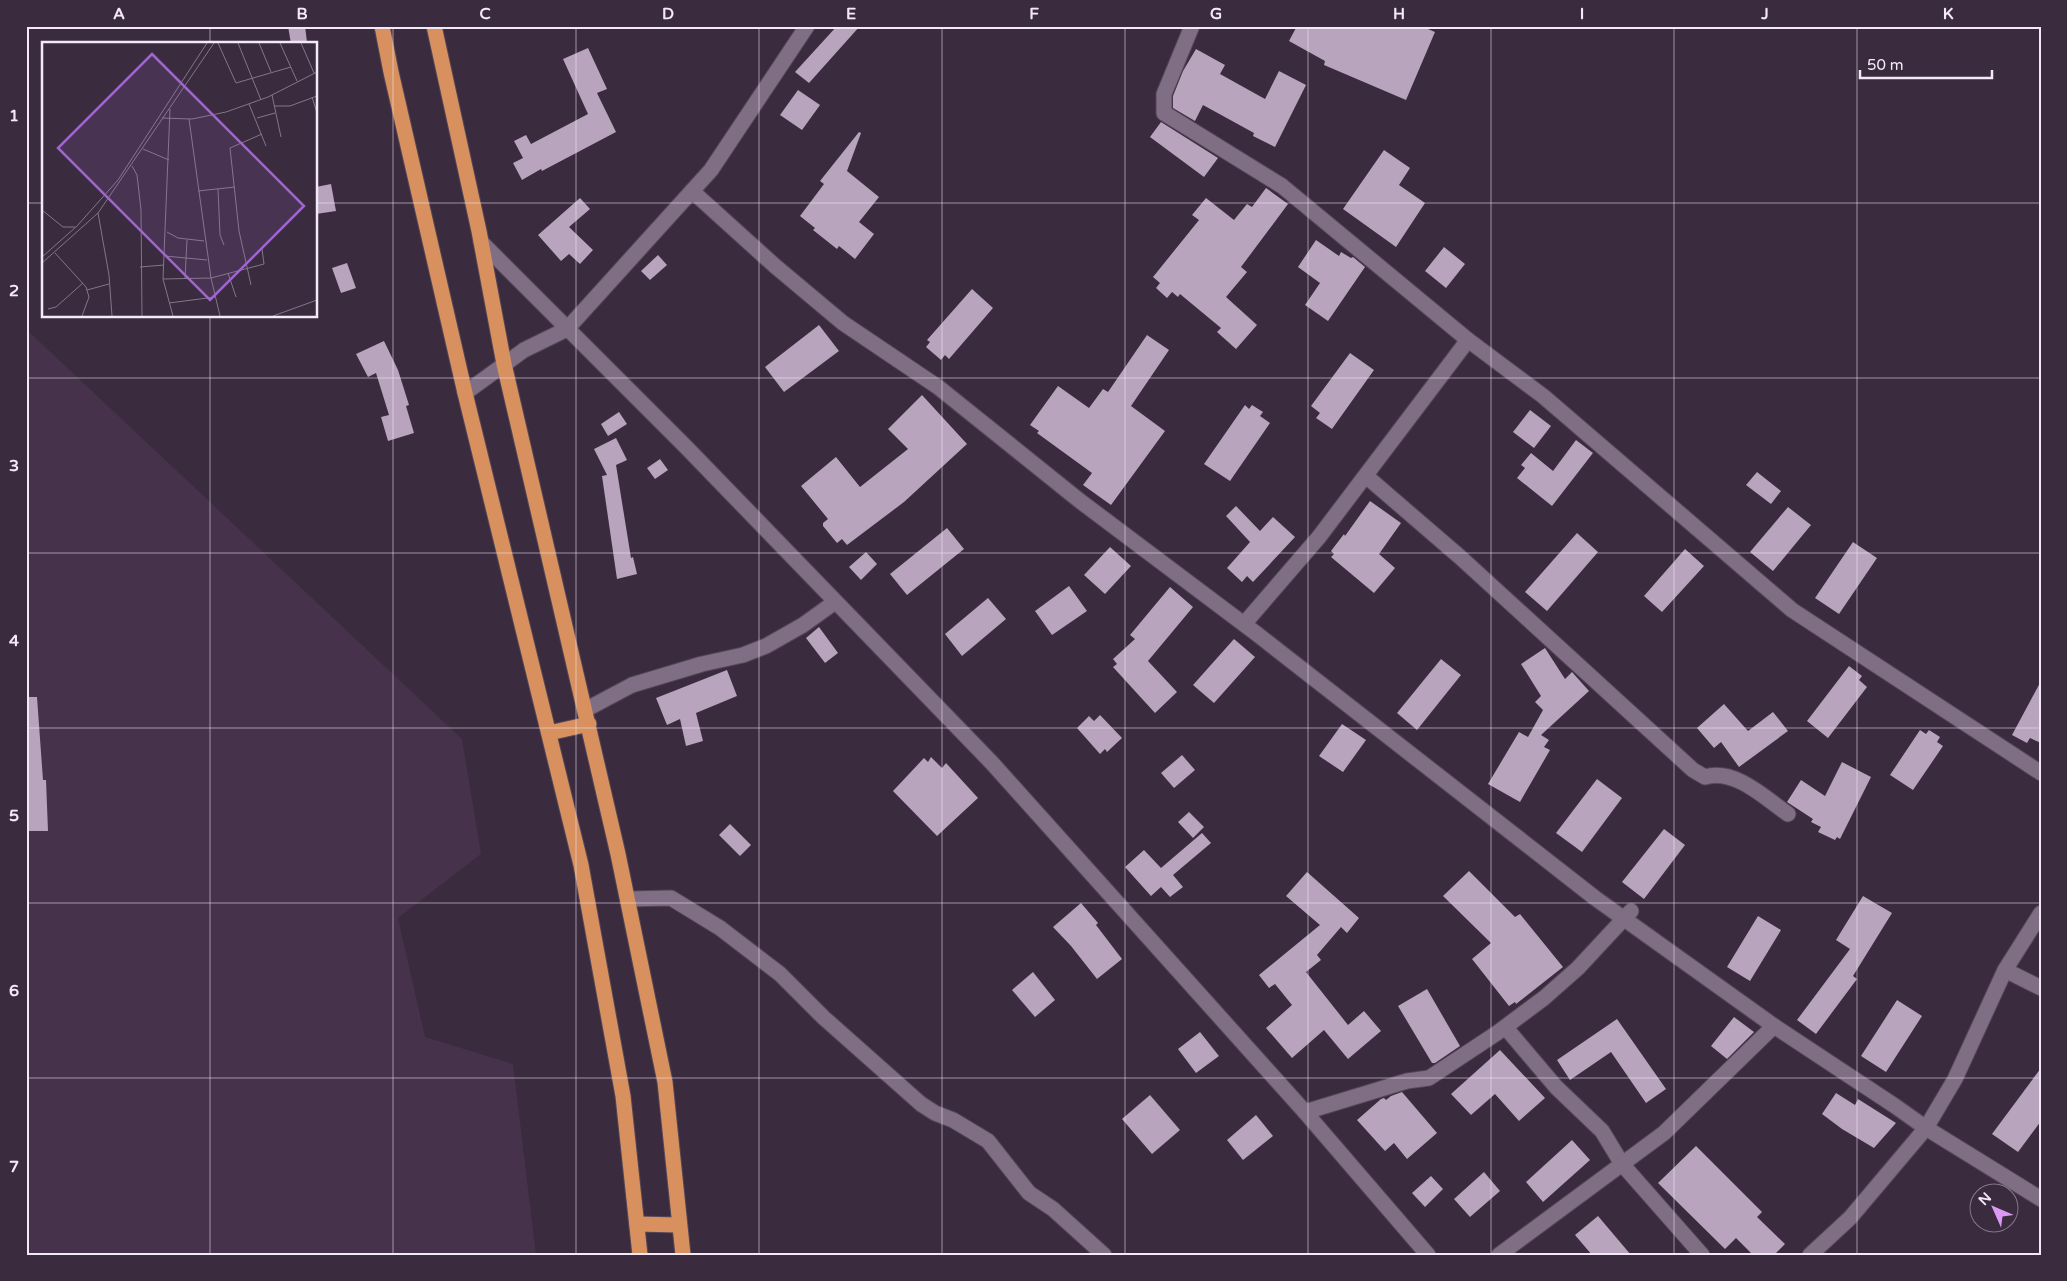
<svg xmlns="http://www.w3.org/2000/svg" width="2067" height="1281" viewBox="0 0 2067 1281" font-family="'Varela Round',sans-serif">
<rect width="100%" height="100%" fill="#3a2b3e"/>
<path fill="#46324b" d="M26 329 462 739 481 854 398 918 425 1037 513 1064 536 1255H26Z"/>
<g fill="#b8a4bd">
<path d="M288 26H305L307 42 291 44Z"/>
<path d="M837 26H860L809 83 795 72Z"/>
<path d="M1297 26H1421L1435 32 1406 100 1324 65 1325 61 1289 41Z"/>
<path d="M588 48 607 89 597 93 616 132 542 171 541 169 522 180 513 163 523 158 514 141 526 135 531 144 588 114 563 59Z"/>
<path d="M1196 49 1225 65 1220 74 1265 99 1279 71 1306 85 1275 147 1253 136 1254 133 1203 105 1195 121 1173 108V96L1183 71Z"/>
<path d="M798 90 820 105 802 130 780 115Z"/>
<path d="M1161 122 1218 158 1204 177 1150 137Z"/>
<path d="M859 132 861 133 847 171 879 197 859 222 874 234 855 259 839 246 837 249 813 230 815 228 800 216 824 184 820 181Z"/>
<path d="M1384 150 1410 168 1399 185 1425 203 1396 247 1343 209Z"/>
<path d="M331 184 336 211 316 214V187Z"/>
<path d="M1266 188 1288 204 1241 267 1247 272 1226 297 1257 325 1236 349 1217 332 1221 328 1180 294 1178 297 1172 292 1167 298 1156 288 1160 283 1153 277 1199 220 1192 215 1206 198 1234 220 1247 204 1252 207Z"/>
<path d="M580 198 590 209 569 227 593 250 580 264 569 254 561 261 538 235Z"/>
<path d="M1316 240 1339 256 1341 252 1351 258 1353 257 1365 267 1328 321 1305 305 1320 283 1298 267Z"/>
<path d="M1444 247 1465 264 1446 288 1425 271Z"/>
<path d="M658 255 667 265 650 280 641 271Z"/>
<path d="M347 263 356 288 341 293 332 268Z"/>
<path d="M972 289 993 308 949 359 945 355 941 360 926 347 930 342 927 340Z"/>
<path d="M819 325 839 351 784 392 765 367Z"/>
<path d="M1147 335 1169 350 1131 406 1165 431 1111 505 1083 485 1092 473 1037 433 1039 431 1030 425 1058 386 1089 408 1103 389 1108 392Z"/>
<path d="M384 341 398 370 409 405 406 406 414 433 388 441 381 417 389 415 376 373 368 377 356 354Z"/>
<path d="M1350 353 1374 370 1332 429 1316 418 1320 413 1311 406Z"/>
<path d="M922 395 967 444 904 502 847 545 842 539 837 543 823 526V523L828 519 801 486 836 457 860 487 908 449 888 429Z"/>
<path d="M1245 405 1249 409 1252 405 1263 412 1260 416 1270 423 1230 481 1204 464Z"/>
<path d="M1530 410 1551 426 1534 448 1513 432Z"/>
<path d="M619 412 627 424 608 436 601 424Z"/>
<path d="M616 438 627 460 616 465 631 558 633 557 637 574 617 579 602 476 607 475 594 449Z"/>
<path d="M1576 440 1593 453 1552 506 1517 478 1525 468 1521 465 1531 453 1553 471Z"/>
<path d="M660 459 668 470 655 479 647 468Z"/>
<path d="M1757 472 1781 491 1771 504 1746 485Z"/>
<path d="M1370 501 1401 523 1379 554 1395 568 1374 593 1331 557 1334 554 1331 551 1344 534 1345 536Z"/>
<path d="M1236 506 1260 531 1273 517 1295 537 1253 582 1247 576 1242 582 1227 568 1250 542 1226 516Z"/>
<path d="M1788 507 1811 525 1773 571 1750 552Z"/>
<path d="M947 528 964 549 907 595 890 574Z"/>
<path d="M1577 533 1598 552 1547 611 1525 592Z"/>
<path d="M1853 542 1877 558 1839 614 1815 598Z"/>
<path d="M1110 547 1131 566 1105 594 1084 575Z"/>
<path d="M1685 549 1704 566 1662 612 1644 596Z"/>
<path d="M866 552 877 564 861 580 849 567Z"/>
<path d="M1069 586 1087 611 1052 635 1035 611Z"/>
<path d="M1170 587 1193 607 1148 661 1177 692 1155 713 1113 667 1117 664 1113 659 1135 639 1130 635Z"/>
<path d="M988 598 1006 619 962 656 945 634Z"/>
<path d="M819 627 838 653 825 663 806 638Z"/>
<path d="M1234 639 1255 657 1214 703 1193 685Z"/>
<path d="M1545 648 1565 679 1572 672 1589 691 1541 735 1549 740 1544 747 1550 750 1520 802 1488 784 1519 732 1528 737 1543 710 1535 702 1541 696 1521 664Z"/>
<path d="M1441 659 1461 675 1417 730 1397 713Z"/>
<path d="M1849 666 1862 676 1859 680 1867 687 1828 738 1807 721Z"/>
<path d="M727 670 737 696 696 713 703 741 686 746 680 719 667 725 656 698Z"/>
<path d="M2041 681V743L2030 738 2027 743 2012 735Z"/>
<path d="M26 697H37L43 780H46L48 831H26Z"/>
<path d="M1724 704 1748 731 1773 712 1788 731 1739 767 1721 742 1714 748 1697 728Z"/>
<path d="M1100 715 1122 738 1107 752 1105 749 1100 754 1077 728 1089 716 1094 721Z"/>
<path d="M1342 724 1366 740 1343 772 1319 756Z"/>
<path d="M1920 730 1926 734 1929 730 1940 737 1937 742 1943 746 1913 790 1890 775Z"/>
<path d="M1182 755 1195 770 1174 788 1161 773Z"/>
<path d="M931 757 942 768 946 763 978 798 937 836 893 791 924 758 928 762Z"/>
<path d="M1842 762 1871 777 1840 839 1837 837 1835 840 1818 832 1821 827 1811 822 1813 819 1787 802 1801 780 1825 796Z"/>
<path d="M1597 779 1622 798 1582 852 1556 833Z"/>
<path d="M1189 812 1204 827 1193 838 1178 822Z"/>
<path d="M730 824 751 845 740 856 719 835Z"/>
<path d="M1664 829 1685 845 1644 899 1622 882Z"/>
<path d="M1202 833 1211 843 1173 875 1183 887 1170 897 1161 887 1151 896 1125 867 1144 850 1161 868Z"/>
<path d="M1469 871 1515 917 1520 914 1563 967 1516 1004 1515 1002 1509 1006 1472 959 1491 943 1443 896Z"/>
<path d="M1307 872 1359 918 1347 933 1341 927 1317 955 1321 960 1306 972 1348 1025 1364 1011 1381 1031 1348 1059 1324 1030 1292 1058 1266 1028 1292 1005 1275 984 1269 988 1259 975 1320 925 1286 896Z"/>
<path d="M1863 896 1892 913 1853 976 1857 979 1816 1034 1797 1020 1850 949 1836 940Z"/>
<path d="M1081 903 1098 923 1096 925 1122 959 1097 979 1071 946 1053 927Z"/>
<path d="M1758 916 1781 930 1750 981 1727 967Z"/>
<path d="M1033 972 1055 1000 1035 1017 1012 990Z"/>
<path d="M1427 989 1460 1046 1435 1063H1432L1398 1006Z"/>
<path d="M1897 1000 1922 1016 1886 1072 1861 1056Z"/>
<path d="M1734 1017 1754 1032 1727 1059 1711 1046Z"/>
<path d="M1617 1019 1666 1089 1646 1103 1611 1052 1570 1080 1557 1060Z"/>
<path d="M1200 1032 1219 1056 1196 1073 1178 1049Z"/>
<path d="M1500 1050 1545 1098 1519 1121 1495 1094 1471 1115 1451 1094Z"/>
<path d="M2041 1068V1121L2018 1152 1992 1134Z"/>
<path d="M1402 1092 1437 1133 1407 1159 1394 1143 1385 1151 1357 1120 1381 1099 1384 1098 1386 1100 1391 1096Z"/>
<path d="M1836 1093 1855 1105 1858 1099 1896 1123 1874 1148 1842 1129 1822 1114Z"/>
<path d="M1150 1095 1180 1130 1152 1154 1122 1119Z"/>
<path d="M1256 1115 1273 1136 1243 1160 1227 1140Z"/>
<path d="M1572 1140 1590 1160 1543 1202 1526 1182Z"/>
<path d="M1696 1146 1762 1212 1757 1217 1785 1244 1774 1255H1753L1736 1238 1725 1249 1658 1183Z"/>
<path d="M1484 1172 1500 1191 1470 1217 1454 1199Z"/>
<path d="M1431 1176 1443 1189 1425 1207 1412 1193Z"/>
<path d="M1598 1216 1631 1255H1592L1575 1235Z"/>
</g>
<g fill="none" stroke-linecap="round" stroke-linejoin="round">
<defs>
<g id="minor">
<path d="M1192 26 1164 94V113L1282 186 1468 340 1543 396 1792 610 2041 773"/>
<path d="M692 191 775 266 843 323 938 387 1080 501 1257 634 1595 898 1774 1026 1895 1106 1926 1128 1850 1218 1810 1255"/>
<path d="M481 242 686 447 992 763 1305 1112 1428 1255"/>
<path d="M465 393 524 350 567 329 711 170 807 26"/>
<path d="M1366 476 1460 557 1693 770 1705 777C1735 768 1765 798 1788 814"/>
<path d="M1244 624 1319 537 1468 340"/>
<path d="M585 710 632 685 702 664 743 655 766 646 803 625 835 602"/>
<path d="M628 899 671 898 720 928 780 974 824 1018 921 1104 935 1113 953 1120 988 1141 1029 1193 1053 1209 1104 1255"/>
<path d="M2041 913 2005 970 1955 1079 1926 1128 2041 1199"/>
<path d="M2005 970 2041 988"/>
<path d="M1506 1028 1556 1087 1602 1131 1622 1164 1702 1255"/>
<path d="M1305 1112 1407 1081 1429 1078 1497 1033 1544 998 1578 968 1631 911"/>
<path d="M1499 1255 1664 1133 1774 1026"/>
</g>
<g id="highway">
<path d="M382 26 391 72 465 393 581 865 623 1096 640 1255"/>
<path d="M434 26 479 231 504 364 618 854 665 1082 683 1255"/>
<path d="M549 733 589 724"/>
<path d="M637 1224 679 1225"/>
</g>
</defs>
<use href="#minor" stroke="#544757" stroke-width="17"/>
<use href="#highway" stroke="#544757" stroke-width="17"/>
<use href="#minor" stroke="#806e85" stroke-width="15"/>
<use href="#highway" stroke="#d8915e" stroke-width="15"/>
</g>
<path fill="none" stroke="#f4eaf7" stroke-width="1" stroke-opacity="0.55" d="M210 26V44M393 26V1255M576 26V1255M759 26V1255M942 26V1255M1125 26V1255M1308 26V1255M1491 26V1255M1674 26V1255M1857 26V1255M26 203H44M316 203H2041M210 316V1255M26 378H2041M26 553H2041M26 728H2041M26 903H2041M26 1078H2041"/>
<g transform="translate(42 42)">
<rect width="275" height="275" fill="#3a2b3e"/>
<path fill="none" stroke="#847788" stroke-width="1" d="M176 1 194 41 249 25M196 1 219 58M217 1 229 30M238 1 255 39M259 1 272 31M230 53 239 95M270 55 275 71M207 62 224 104M232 64H248L275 54M128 67 121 237 131 274M120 76 150 77 184 70 226 55 275 30M215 76 233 71M101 107 127 118M90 124 95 133 99 168 100 274M176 147 178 193 182 203M156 149 193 145M0 168 21 185H33M56 171 67 233 70 274M125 190 136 196 162 199M13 211 44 245 47 255 40 274M123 214 165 218M0 215 35 184 76 138 165 1M0 221 56 171 172 1M98 225 122 223M186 231 194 255M121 237 169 236 147 77M143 237 145 198M209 243 197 189 188 106 220 92M45 248 67 242M127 261 173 255M6 267 14 265 41 241M178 274 169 236 222 222 220 207M231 274 275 258"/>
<path fill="#9f65d0" fill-opacity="0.15" stroke="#9f65d0" stroke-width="2.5" d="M110 12 262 164 168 258 16 106Z"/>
<rect width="275" height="275" fill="none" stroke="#f4eaf7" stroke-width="2.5"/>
</g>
<rect width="2067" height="1281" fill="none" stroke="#3a2b3e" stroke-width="55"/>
<g transform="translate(1994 1208) rotate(315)"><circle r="24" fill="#3a2b3e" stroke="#847788"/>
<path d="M0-4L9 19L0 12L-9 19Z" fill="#db99f5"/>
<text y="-8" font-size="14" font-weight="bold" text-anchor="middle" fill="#f4eaf7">N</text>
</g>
<path d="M1860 70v8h132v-8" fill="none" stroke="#f4eaf7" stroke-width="2.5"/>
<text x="1867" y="70" font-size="15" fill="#f4eaf7" stroke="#3a2b3e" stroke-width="4" paint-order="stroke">50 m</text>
<rect x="28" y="28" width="2012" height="1226" fill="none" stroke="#f4eaf7" stroke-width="2"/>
<g font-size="16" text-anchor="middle" font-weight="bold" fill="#f4eaf7">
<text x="119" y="19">A</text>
<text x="302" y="19">B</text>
<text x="485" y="19">C</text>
<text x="668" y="19">D</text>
<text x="851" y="19">E</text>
<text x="1034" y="19">F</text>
<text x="1216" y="19">G</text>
<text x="1399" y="19">H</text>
<text x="1582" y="19">I</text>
<text x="1765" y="19">J</text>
<text x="1948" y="19">K</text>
<text x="14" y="121">1</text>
<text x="14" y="296">2</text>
<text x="14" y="471">3</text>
<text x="14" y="646">4</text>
<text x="14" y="821">5</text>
<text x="14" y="996">6</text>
<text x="14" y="1172">7</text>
</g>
</svg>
